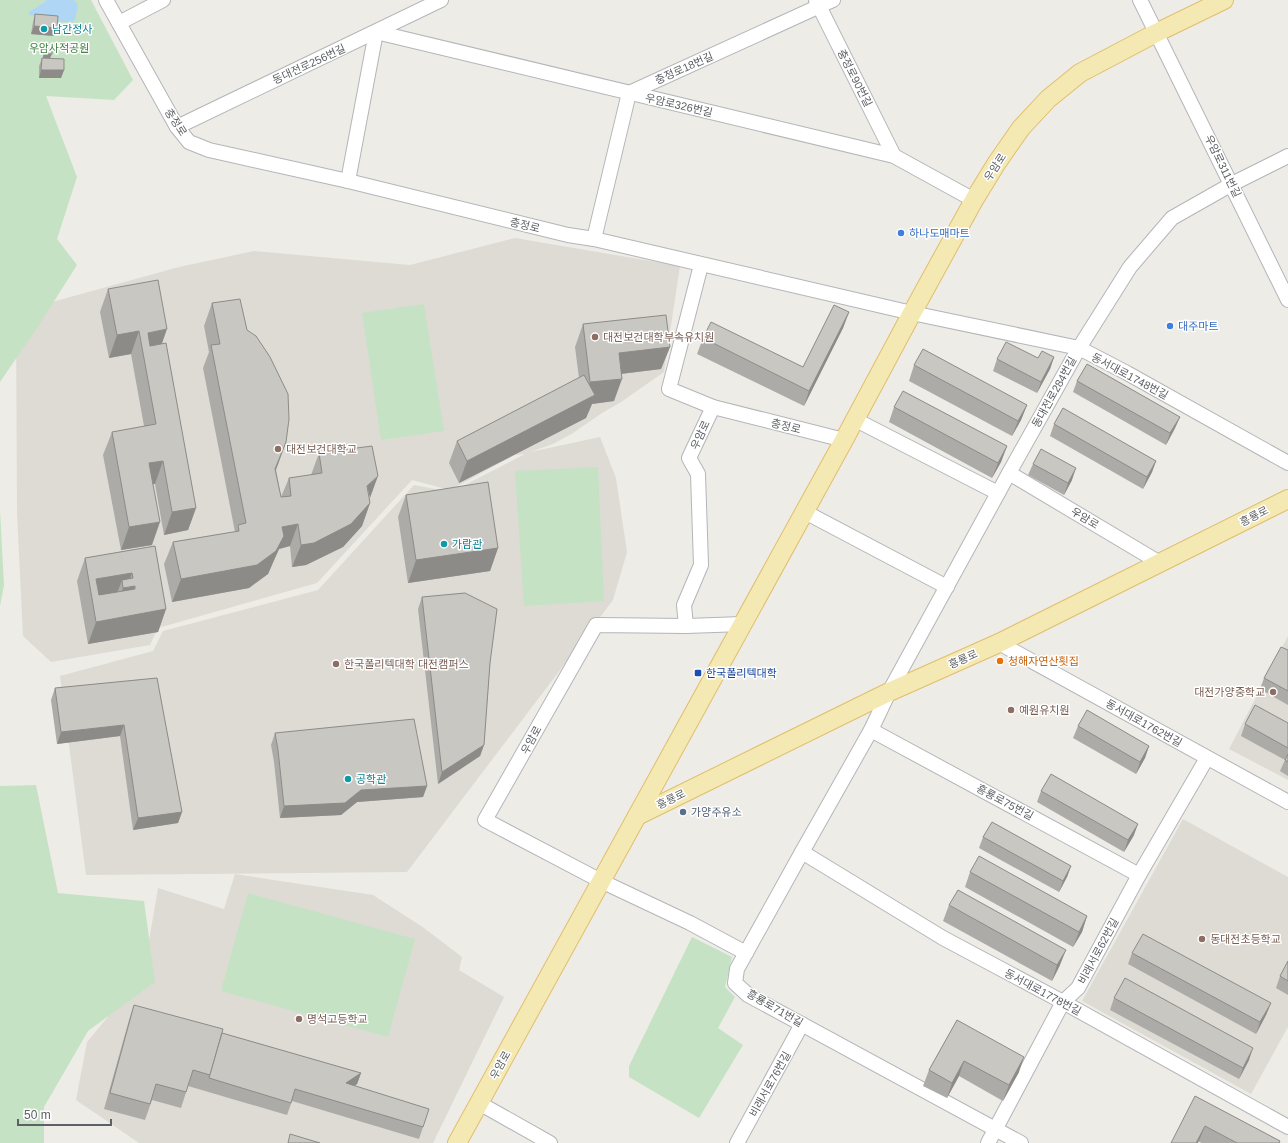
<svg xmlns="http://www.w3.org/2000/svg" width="1288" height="1143" viewBox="0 0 1288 1143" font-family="Arial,'Noto Sans KR',sans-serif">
<rect width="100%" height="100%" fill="#eeece6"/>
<g fill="#dddbd4">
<path d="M515 238 680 266 664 372 621 402 602 413 573 433 553 444 530 452 600 437 616 478 627 552 613 600 407 872 86 875 60 676 153 651 163 631 318 590 414 485 451 492 525 454 515 455 450 490 412 480 317 583 158 628 150 645 51 662 23 636 17 513 16 312 179 267 254 251 410 265Z"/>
<path d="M1288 636V780L1229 749Z"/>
<path d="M1183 819 1288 877V1027L1251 1094 1082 1001Z"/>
<path d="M235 874 373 895 424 928 462 957 459 970 504 997 433 1143H139L76 1100 87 1042 125 996 141 988 158 888 224 909Z"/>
</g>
<g fill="#c6e2c5">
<path d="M0 0H91L133 80 114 100 46 96 77 177 57 239 77 265 37 328 0 382Z"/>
<path d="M424 304 444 431 381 440 362 313Z"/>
<path d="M598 467 604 601 524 606 515 471Z"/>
<path d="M0 510 4 585 0 606Z"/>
<path d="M36 785 58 893 144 901 155 982 88 1031 44 1107V1143H0V786Z"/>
<path d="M248 893 415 939 388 1037 221 991Z"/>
<path d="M692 937 732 957 725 987 735 997 718 1028 743 1045 699 1118 629 1077V1066Z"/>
</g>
<path fill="#afd7f5" d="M46 0H74L78 5 75 20C62 26 43 17 29 15V12L45 2Z"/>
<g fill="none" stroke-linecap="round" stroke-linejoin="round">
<defs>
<g id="minor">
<path d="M106 0 177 127 189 142 209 150 348 181 568 235 594 239 912 313 1079 348 1127 373 1288 463"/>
<path d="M816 0 894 156"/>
<path d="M1140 0 1288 300"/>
<path d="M119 23 163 0"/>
<path d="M177 127 441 0"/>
<path d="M348 181 376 32 894 156 974 200"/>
<path d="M594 239 629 93 833 0"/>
<path d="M701 265 669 389 713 407 844 440"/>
<path d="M856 420 998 493"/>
<path d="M1009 473 1160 563"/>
<path d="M805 512 947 587"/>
<path d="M743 624 686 626 596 625 485 820 601 881 690 923 746 953"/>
<path d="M686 626 684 605 701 565 698 474 689 458 713 407"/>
<path d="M999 643 1288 802"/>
<path d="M871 730 1139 875"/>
<path d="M802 852 943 938 1063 1002 1288 1127"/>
<path d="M479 1103 550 1143"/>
<path d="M737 1143 802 1024"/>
<path d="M988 1143 1063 1002 1078 988 1139 875 1207 758"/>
<path d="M1021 1143 748 995 735 983 737 969 802 852 871 730 889 692 1009 473 1079 348 1130 267 1172 218 1232 184 1288 156"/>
</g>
<g id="major">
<path d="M637 816 889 692 999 643 1288 499"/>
<path d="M457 1143 844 440 912 313 974 200 996 164 1021 128 1048 99 1080 73 1156 33 1224 0"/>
</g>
</defs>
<use href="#minor" stroke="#b3b5b9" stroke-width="16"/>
<use href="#major" stroke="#e0be6c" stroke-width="20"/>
<use href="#minor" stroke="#fff" stroke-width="14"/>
<use href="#major" stroke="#f5e9b3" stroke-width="18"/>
</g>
<g fill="#adaba7">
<path d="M35 14 57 28 54 36 31 34 33 22Z"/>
<path d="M45 49 50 58H43V52Z"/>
<path d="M42 58 64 70 61 78H39V66Z"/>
<path d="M108 289 162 344 196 508 188 530 164 535 155 484H153L152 545 121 550 103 455 112 432 144 426 131 354 109 358 100 312Z"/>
<path d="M212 303 247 330 286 442 276 470 281 497 289 478 311 475 319 453 369 498 370 503 362 526 343 547 306 565 292 567 290 546 279 549 275 558 268 574 249 588 172 602 164 564 173 542 235 532 203 368 209 352 204 326Z"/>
<path d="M849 312 843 328 804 406 697 354 703 338 803 367Z"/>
<path d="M583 324 670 347 661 369 621 374 614 401 592 404 586 418 459 483 449 463 457 441 579 378 575 347Z"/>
<path d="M1054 357 1050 369 1037 393 993 371 997 359 1038 358Z"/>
<path d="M914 365 1027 405 1021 420 1012 436 909 381Z"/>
<path d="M1077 381 1180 417 1175 428 1166 445 1073 392Z"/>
<path d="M894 407 1007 446 1001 462 992 478 889 422Z"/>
<path d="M1054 424 1156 461 1152 472 1143 489 1050 436Z"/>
<path d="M1033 464 1072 480 1064 495 1028 475Z"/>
<path d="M406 495 498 548 490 571 408 583 398 517Z"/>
<path d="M155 546 166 609 158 632 88 644 77 581 85 558Z"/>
<path d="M422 597 490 663 484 745 480 756 438 784 418 609Z"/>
<path d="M1288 650V705L1260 689 1264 678Z"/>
<path d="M157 678 182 812 178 823 133 830 120 736 57 744 51 700 55 688Z"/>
<path d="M1288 723V776L1280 771 1285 760 1241 736 1245 724Z"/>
<path d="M1078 726 1149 746 1145 758 1136 774 1073 738Z"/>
<path d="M275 733 427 786 423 797 357 802 341 815 280 818 274 762 271 745Z"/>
<path d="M1041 791 1134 835 1124 852 1037 802Z"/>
<path d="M983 837 1071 866 1067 877 1059 892 979 848Z"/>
<path d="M970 872 1087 916 1082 932 1073 947 965 887Z"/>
<path d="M949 905 1060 965 1052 981 943 921Z"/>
<path d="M1132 953 1271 1003 1266 1015 1256 1034 1128 964Z"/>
<path d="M1288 961V995L1276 988 1280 976Z"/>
<path d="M1114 998 1249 1060 1239 1079 1110 1010Z"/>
<path d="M134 1005 222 1033 361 1073 357 1084 355 1086 423 1127 419 1139 292 1101 287 1115 188 1086 181 1108 152 1100 145 1120 104 1109 129 1020Z"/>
<path d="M957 1020 1019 1072 1003 1101 959 1076 947 1098 923 1086 929 1070Z"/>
<path d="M1195 1096 1280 1141V1143H1202L1199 1142Z"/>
</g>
<g fill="#8d8b88">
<path d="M34 26 57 28 54 36 31 34Z"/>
<path d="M44 54H52L50 58H43Z"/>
<path d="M41 70H64L61 78H39Z"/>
<path d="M849 312 843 328 804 406 809 391Z"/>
<path d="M167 329 159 352 144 355 148 333Z"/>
<path d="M139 331 131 354 109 358 117 335Z"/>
<path d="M670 347 661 369 611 375 619 353Z"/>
<path d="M1054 357 1050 369 1037 393 1041 382Z"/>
<path d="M622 379 614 401 592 404 586 418 459 483 467 461 583 401 590 382Z"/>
<path d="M1027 405 1021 420 1012 436 1018 421Z"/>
<path d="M1180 417 1175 428 1166 445 1170 433Z"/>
<path d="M286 442 278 464 267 491 275 469Z"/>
<path d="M1007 446 1001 462 992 478 998 463Z"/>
<path d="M163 461 155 484 141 486 149 463Z"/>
<path d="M1156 461 1152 472 1143 489 1147 477Z"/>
<path d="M1076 468 1072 480 1064 495 1068 483Z"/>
<path d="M378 476 370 498 367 486Z"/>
<path d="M370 503 362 526 343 547 306 565 292 567 301 545Z"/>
<path d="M196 508 188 530 164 535 172 512Z"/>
<path d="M160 522 152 545 121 550 129 527Z"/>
<path d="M298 524 290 546 279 549 275 558 268 574 249 588 172 602 181 579 282 527Z"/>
<path d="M498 548 490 571 408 583 416 560Z"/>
<path d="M132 573 127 588 135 586 127 609 115 611 123 588 122 580 116 596 92 600 96 579Z"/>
<path d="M166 609 158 632 88 644 96 622Z"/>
<path d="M124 725 120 736 57 744 61 732Z"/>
<path d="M484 745 480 756 438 784 442 772Z"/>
<path d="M1149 746 1145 758 1136 774 1140 762Z"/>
<path d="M427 786 423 797 357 802 341 815 280 818 284 806 361 790Z"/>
<path d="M182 812 178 823 133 830 138 818Z"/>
<path d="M1138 824 1134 835 1124 852 1128 840Z"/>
<path d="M1071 866 1067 877 1059 892 1063 881Z"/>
<path d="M1087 916 1082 932 1073 947 1079 932Z"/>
<path d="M1066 950 1060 965 1052 981 1057 965Z"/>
<path d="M1271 1003 1266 1015 1256 1034 1260 1022Z"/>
<path d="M1253 1048 1249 1060 1239 1079 1243 1068Z"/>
<path d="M1024 1057 1019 1072 1003 1101 1009 1085Z"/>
<path d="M964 1061 959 1076 947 1098 952 1083Z"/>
<path d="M361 1073 357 1084 342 1094 346 1083Z"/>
<path d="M1205 1126 1198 1143H1196Z"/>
</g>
<g fill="#c9c7c2" stroke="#8d8b88" fill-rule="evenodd">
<path d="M35 14 58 16 57 28 34 26Z"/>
<path d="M45 49H52V54H44Z"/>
<path d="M42 58 64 59V70H41Z"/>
<path d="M158 280 167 329 148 333 150 346 166 343 196 508 172 512 163 461 149 463 160 522 129 527 112 432 156 424 139 331 117 335 108 289Z"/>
<path d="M240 299 247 330 256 336 270 357 288 394 289 419 286 442 275 469 281 497 291 496 289 478 322 473 319 453 372 446 378 476 367 486 370 503 351 524 314 543 301 545 298 524 282 527 284 536 276 551 257 565 181 579 173 542 239 531 238 525 246 523 211 345 220 344 212 303Z"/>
<path d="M834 305 849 312 809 391 703 338 711 322 803 367Z"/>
<path d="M666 315 670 347 619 353 622 379 590 382 583 324Z"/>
<path d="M1006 342 1038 358 1042 351 1054 357 1041 382 997 359Z"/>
<path d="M923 349 1027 405 1018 421 914 365Z"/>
<path d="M1087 364 1180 417 1170 433 1077 381Z"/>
<path d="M584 375 595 395 467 461 457 441Z"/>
<path d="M903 391 1007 446 998 463 894 407Z"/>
<path d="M1063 408 1156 461 1147 477 1054 424Z"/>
<path d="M1041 449 1076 468 1068 483 1033 464Z"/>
<path d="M488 482 498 548 416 560 406 495Z"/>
<path d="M155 546 166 609 96 622 85 558ZM132 573 133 578 122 580 123 588 135 586V589L99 595 96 579Z"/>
<path d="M465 593 497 609 490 663 484 745 442 772 422 597Z"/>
<path d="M1281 647 1288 650V691L1264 678Z"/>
<path d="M157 678 182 812 138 818 124 725 61 732 55 688Z"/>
<path d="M1255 705 1288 723V748L1245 724Z"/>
<path d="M1087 710 1149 746 1140 762 1078 726Z"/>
<path d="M414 719 427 786 361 790 345 803 284 806 278 750 275 733Z"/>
<path d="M1288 754V762L1285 760Z"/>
<path d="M1051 774 1138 824 1128 840 1041 791Z"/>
<path d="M992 822 1071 866 1063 881 983 837Z"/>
<path d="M979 856 1087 916 1079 932 970 872Z"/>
<path d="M958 890 1066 950 1057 965 949 905Z"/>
<path d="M1143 934 1271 1003 1260 1022 1132 953Z"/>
<path d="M1288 961V981L1280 976Z"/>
<path d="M1125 978 1253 1048 1243 1068 1114 998Z"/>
<path d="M134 1005 223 1029 210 1075 193 1070 186 1092 156 1084 150 1104 110 1093Z"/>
<path d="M957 1020 1024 1057 1009 1085 964 1061 952 1083 929 1070Z"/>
<path d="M222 1033 361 1073 346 1083 429 1109 423 1127 295 1089 291 1103 209 1078Z"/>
<path d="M1195 1096 1280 1141 1279 1143H1237L1205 1126 1196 1143H1171Z"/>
<path d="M290 1134 320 1143H288Z"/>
</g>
<g fill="#0f9aa8" stroke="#fff" stroke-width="1.5">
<circle cx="44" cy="29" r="4"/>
<circle cx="444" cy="544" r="4"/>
<circle cx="348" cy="779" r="4"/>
</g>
<g fill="#3f7fe0" stroke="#fff" stroke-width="1.5">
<circle cx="901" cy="233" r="4"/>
<circle cx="1170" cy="326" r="4"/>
</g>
<g fill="#8d6e63" stroke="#fff" stroke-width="1.5">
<circle cx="595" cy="337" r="4"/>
<circle cx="278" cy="449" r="4"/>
<circle cx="336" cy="664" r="4"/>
<circle cx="1273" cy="692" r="4"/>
<circle cx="1011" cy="710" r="4"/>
<circle cx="1202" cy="939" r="4"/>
<circle cx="299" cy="1019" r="4"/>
</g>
<circle fill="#e8710a" stroke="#fff" stroke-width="1.5" cx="1000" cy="661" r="4"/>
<rect fill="#1a4fb4" stroke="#fff" stroke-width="1.5" x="694" y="669" width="8" height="8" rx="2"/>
<circle fill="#5c6f8a" stroke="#fff" stroke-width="1.5" cx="683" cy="812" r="4"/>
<g text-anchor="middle" stroke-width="3" stroke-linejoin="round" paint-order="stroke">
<g font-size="11" fill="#0d838f" stroke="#fff" text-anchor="start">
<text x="52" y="33">남간정사</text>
<text x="452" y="548">가람관</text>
<text x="356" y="783">공학관</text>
</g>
<g font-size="11" fill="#408042" stroke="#fff">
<text x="59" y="52">우암사적공원</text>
</g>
<g font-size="11" fill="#5d6064" stroke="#fff">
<text transform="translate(309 64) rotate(-25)" y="4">동대전로256번길</text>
<text transform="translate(684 68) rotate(-24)" y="4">충정로18번길</text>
<text transform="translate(855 78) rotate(63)" y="4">충정로90번길</text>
<text transform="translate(679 105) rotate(13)" y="4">우암로326번길</text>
<text transform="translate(176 122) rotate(57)" y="4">충정로</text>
<text transform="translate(1223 166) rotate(64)" y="4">우암로311번길</text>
<text transform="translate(995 167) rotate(-57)" y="4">우암로</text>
<text transform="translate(525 225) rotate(14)" y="4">충정로</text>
<text transform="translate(1130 376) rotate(28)" y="4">동서대로1748번길</text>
<text transform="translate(1054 392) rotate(-61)" y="4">동대전로284번길</text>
<text transform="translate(786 426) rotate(14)" y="4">충정로</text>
<text transform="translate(700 435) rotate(-65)" y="4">우암로</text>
<text transform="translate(1254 516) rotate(-27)" y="4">흥룡로</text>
<text transform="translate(1085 518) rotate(31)" y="4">우암로</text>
<text transform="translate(963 659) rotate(-24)" y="4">흥룡로</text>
<text transform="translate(1144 723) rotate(29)" y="4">동서대로1762번길</text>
<text transform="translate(531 740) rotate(-61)" y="4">우암로</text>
<text transform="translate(671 799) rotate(-26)" y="4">흥룡로</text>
<text transform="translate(1005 802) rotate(28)" y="4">흥룡로75번길</text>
<text transform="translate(1098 951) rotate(-62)" y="4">비래서로62번길</text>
<text transform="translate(1043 992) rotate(28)" y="4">동서대로1778번길</text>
<text transform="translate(775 1008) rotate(30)" y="4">흥룡로71번길</text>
<text transform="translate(500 1065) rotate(-61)" y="4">우암로</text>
<text transform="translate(770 1084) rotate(-61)" y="4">비래서로76번길</text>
</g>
<g font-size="11" fill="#366cbe" stroke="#fff" text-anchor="start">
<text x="909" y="237">하나도매마트</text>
<text x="1178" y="330">대주마트</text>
</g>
<g font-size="11" fill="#785e54" stroke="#fff" text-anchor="start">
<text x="603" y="341">대전보건대학부속유치원</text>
<text x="286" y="453">대전보건대학교</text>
<text x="344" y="668">한국폴리텍대학 대전캠퍼스</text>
<text x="1265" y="696" text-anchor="end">대전가양중학교</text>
<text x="1019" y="714">예원유치원</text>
<text x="1210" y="943">동대전초등학교</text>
<text x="307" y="1023">명석고등학교</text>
</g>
<g font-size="11" fill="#c56008" stroke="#fff" text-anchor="start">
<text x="1008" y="665">청해자연산횟집</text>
</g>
<g font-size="11" fill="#164399" stroke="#fff" text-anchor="start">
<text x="706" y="677">한국폴리텍대학</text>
</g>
<g font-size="11" fill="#4e5e75" stroke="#fff" text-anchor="start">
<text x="691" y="816">가양주유소</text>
</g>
</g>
<path d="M18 1119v6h93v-6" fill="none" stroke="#5d6064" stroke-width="2"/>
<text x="24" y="1119" font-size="12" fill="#5d6064" stroke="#ffffff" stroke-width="3" paint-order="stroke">50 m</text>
</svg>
